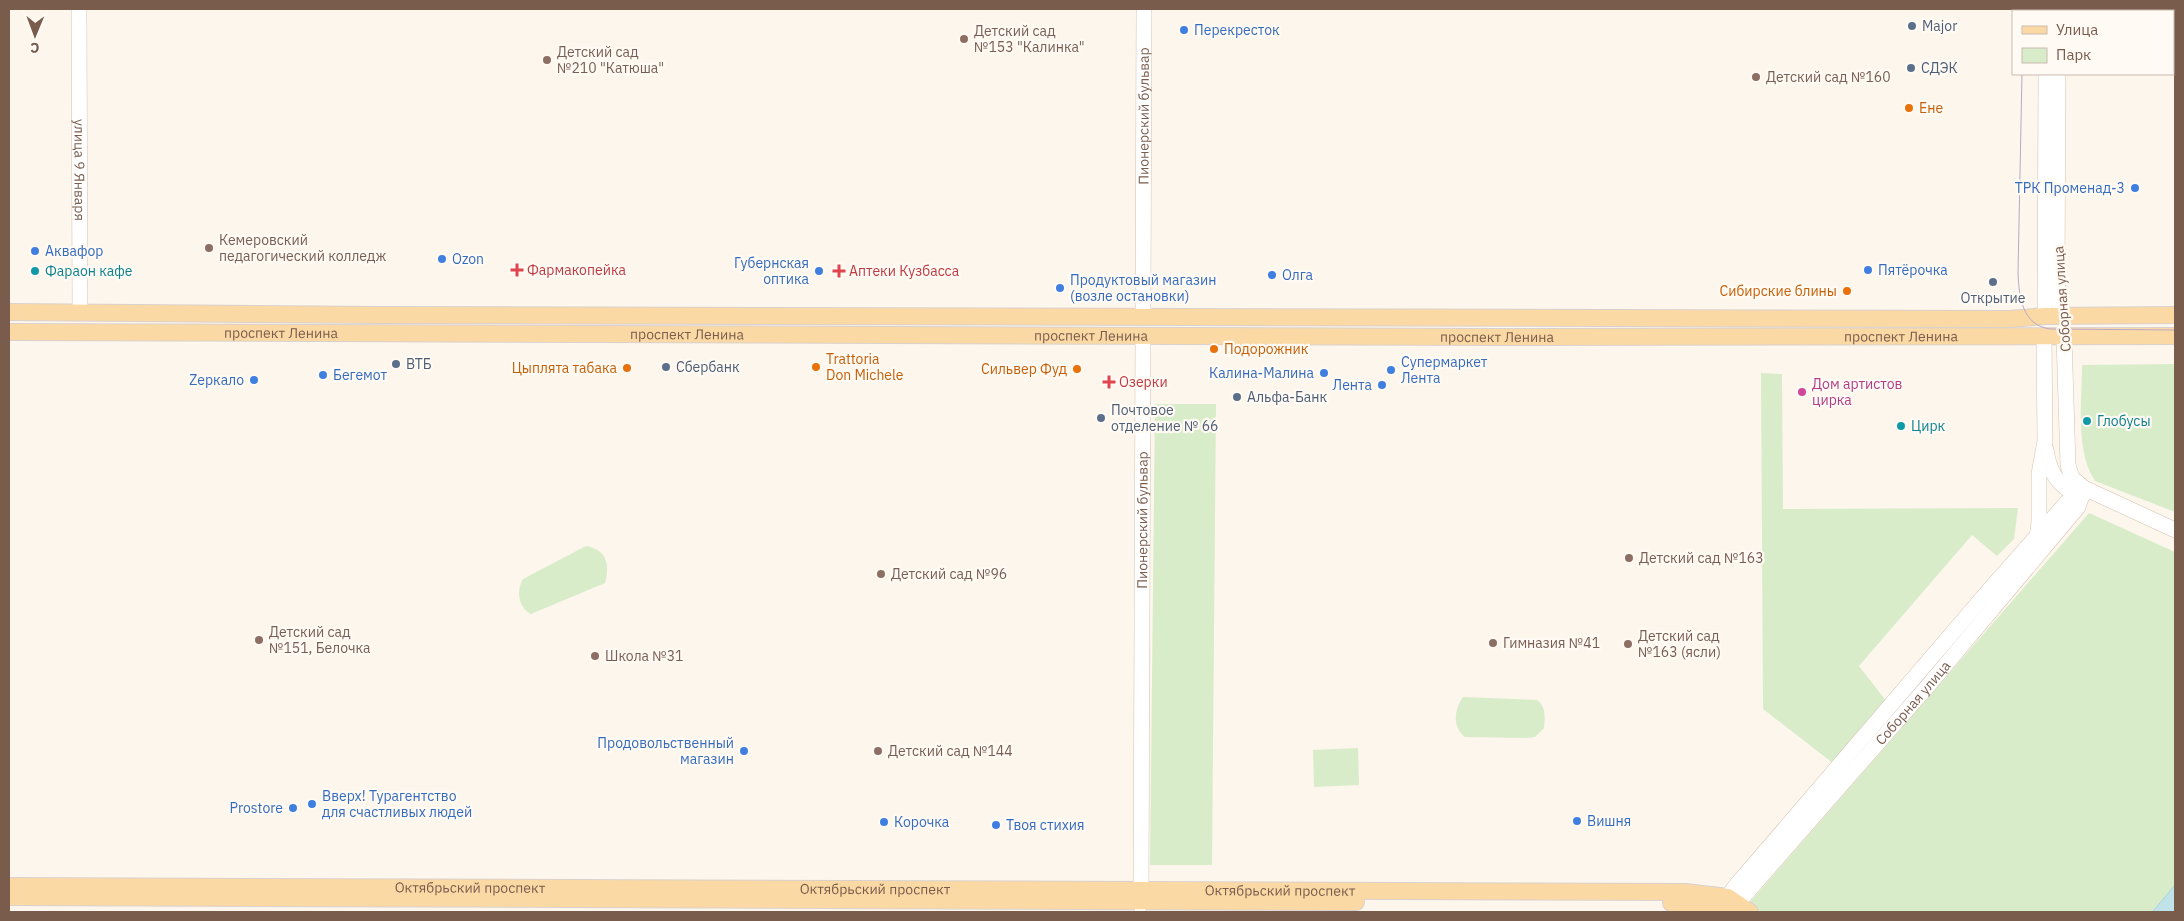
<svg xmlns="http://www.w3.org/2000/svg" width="2184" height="921" viewBox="0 0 2184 921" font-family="'IBM Plex Sans',sans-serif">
<rect width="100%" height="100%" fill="#fdf6ec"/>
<g fill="#d8ecc9">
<path d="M2175 364V512L2095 481C2075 451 2082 401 2082 365Z"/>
<path d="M1761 373 1782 374 1783 509 2018 508 2014 539 1997 556 1972 535 1859 666 1887 702 1834 764 1763 709Z"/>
<path d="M1155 404H1216L1212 865H1150Z"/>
<path d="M2089 513 2175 552V885L2152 912H1761L1750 902Z"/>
<path d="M586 546C607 550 610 564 605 583L531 614C518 607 516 591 523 579Z"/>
<path d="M1463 697 1537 700C1546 706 1545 718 1544 728L1535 737 1527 738 1465 737C1452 727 1454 710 1463 697Z"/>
<path d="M1358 748 1359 785 1314 787 1313 750Z"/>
</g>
<path fill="#bfe3e8" stroke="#a5d3da" d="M2175 885V912H2152L2154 910Z"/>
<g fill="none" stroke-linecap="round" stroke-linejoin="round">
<defs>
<path id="street" d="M1140 912 1141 902"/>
<g id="secondary">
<path id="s1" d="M79 9 80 312"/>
<path d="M2047 11V9"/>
<path d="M2059 11V9"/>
<path d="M2058 74 2057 279 2061 316"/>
<path id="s2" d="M1143 316 1144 9"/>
<path d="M2045 316 2046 74"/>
<path d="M2064 337 2068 465 2072 478 2084 488 2175 530"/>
<path d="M2046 450C2050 475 2059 487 2082 497"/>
<path d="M2037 537 2039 522V474L2045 441 2044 337"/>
<path id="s3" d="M1141 900 1143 336"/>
<path d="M1722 906 1733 889 1991 588 2067 502 2084 488"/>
<path id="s4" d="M1733 912 1744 896 1927 687 2078 507 2084 488"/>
</g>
<g id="primary">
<path d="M9 312 377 315 2010 319 2045 316 2175 315"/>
<path id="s5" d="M9 332 1497 337 2175 336"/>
<path id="s6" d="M9 886 1685 892 1728 897 1750 912"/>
<path d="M11 897 1356 902"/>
<path d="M1671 903 1712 906 1730 912"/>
</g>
</defs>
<use href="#street" stroke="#d1beb0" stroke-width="12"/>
<use href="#secondary" stroke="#d6c0b0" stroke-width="16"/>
<use href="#primary" stroke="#dad1cd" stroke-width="18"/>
<use href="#street" stroke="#fff" stroke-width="11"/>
<use href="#secondary" stroke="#fff" stroke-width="15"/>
<use href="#primary" stroke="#fbd9a5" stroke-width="16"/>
<g stroke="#b9a8c9" stroke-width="1">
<path d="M2024 11V9"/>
<path d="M2022 74 2018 273C2019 297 2022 325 2050 329L2175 330"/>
</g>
</g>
<g fill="#5c6f8a" stroke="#fffaf3" stroke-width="2">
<circle cx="1912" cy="26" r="5"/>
<circle cx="1911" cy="68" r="5"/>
<circle cx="1993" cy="282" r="5"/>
<circle cx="396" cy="364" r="5"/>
<circle cx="666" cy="367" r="5"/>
<circle cx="1237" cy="397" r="5"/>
<circle cx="1101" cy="418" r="5"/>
</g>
<g fill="#3f7fe0" stroke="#fffaf3" stroke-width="2">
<circle cx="1184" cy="30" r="5"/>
<circle cx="2135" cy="188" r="5"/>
<circle cx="35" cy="251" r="5"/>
<circle cx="442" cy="259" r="5"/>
<circle cx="1868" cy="270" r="5"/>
<circle cx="819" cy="271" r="5"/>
<circle cx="1272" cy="275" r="5"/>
<circle cx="1060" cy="288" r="5"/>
<circle cx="1391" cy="370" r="5"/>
<circle cx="1324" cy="373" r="5"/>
<circle cx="323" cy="375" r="5"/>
<circle cx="254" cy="380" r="5"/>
<circle cx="1382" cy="385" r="5"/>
<circle cx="744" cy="751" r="5"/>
<circle cx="312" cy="804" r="5"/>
<circle cx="293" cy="808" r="5"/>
<circle cx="1577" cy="821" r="5"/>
<circle cx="884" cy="822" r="5"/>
<circle cx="996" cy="825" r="5"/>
</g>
<g fill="#8d6e63" stroke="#fffaf3" stroke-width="2">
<circle cx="964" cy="39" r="5"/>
<circle cx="547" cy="60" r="5"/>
<circle cx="1756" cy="77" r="5"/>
<circle cx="209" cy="248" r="5"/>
<circle cx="1629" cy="558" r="5"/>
<circle cx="881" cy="574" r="5"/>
<circle cx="259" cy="640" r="5"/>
<circle cx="1493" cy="643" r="5"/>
<circle cx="1628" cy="644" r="5"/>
<circle cx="595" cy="656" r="5"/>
<circle cx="878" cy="751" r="5"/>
</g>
<g fill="#e8710a" stroke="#fffaf3" stroke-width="2">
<circle cx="1909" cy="108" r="5"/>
<circle cx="1847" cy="291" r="5"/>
<circle cx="1214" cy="349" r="5"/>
<circle cx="816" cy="367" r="5"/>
<circle cx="627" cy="368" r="5"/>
<circle cx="1077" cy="369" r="5"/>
</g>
<g fill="#e0444e" stroke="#fffaf3" stroke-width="2">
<path d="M514.5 262.5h5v5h5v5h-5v5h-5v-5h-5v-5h5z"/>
<path d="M836.5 263.5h5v5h5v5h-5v5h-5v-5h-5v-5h5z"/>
<path d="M1106.5 374.5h5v5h5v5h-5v5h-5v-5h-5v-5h5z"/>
</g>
<g fill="#0f9aa8" stroke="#fffaf3" stroke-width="2">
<circle cx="35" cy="271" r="5"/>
<circle cx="2087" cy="421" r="5"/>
<circle cx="1901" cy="426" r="5"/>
</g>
<circle fill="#d1479c" stroke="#fffaf3" stroke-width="2" cx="1802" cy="392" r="5"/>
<g text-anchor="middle" stroke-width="4.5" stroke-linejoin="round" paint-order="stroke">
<g font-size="14" fill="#4e5e75" stroke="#fffaf3" text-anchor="start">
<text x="1922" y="31">Major</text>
<text x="1921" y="73">СДЭК</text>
<text x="1993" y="303" text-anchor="middle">Открытие</text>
<text x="406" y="369">ВТБ</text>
<text x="676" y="372">Сбербанк</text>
<text x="1247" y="402">Альфа-Банк</text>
<text x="1111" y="415">Почтовое<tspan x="1111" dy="16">отделение № 66</tspan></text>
</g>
<g font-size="14" fill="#366cbe" stroke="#fffaf3" text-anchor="start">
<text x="1194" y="35">Перекресток</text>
<text x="2125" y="193" text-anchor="end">ТРК Променад-3</text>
<text x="45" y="256">Аквафор</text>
<text x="452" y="264">Ozon</text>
<text x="809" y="268" text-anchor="end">Губернская<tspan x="809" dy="16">оптика</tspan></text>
<text x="1878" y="275">Пятёрочка</text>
<text x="1282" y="280">Олга</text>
<text x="1070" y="285">Продуктовый магазин<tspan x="1070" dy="16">(возле остановки)</tspan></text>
<text x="1401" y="367">Супермаркет<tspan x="1401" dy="16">Лента</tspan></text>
<text x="1314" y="378" text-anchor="end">Калина-Малина</text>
<text x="333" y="380">Бегемот</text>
<text x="244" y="385" text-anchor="end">Zеркало</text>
<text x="1372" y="390" text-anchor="end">Лента</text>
<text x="734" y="748" text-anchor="end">Продовольственный<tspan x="734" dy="16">магазин</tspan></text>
<text x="322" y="801">Вверх! Турагентство<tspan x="322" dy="16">для счастливых людей</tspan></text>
<text x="283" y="813" text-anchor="end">Prostore</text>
<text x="1587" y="826">Вишня</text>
<text x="894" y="827">Корочка</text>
<text x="1006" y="830">Твоя стихия</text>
</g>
<g font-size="14" fill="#785e54" stroke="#fffaf3" text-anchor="start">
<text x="974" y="36">Детский сад<tspan x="974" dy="16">№153 "Калинка"</tspan></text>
<text x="557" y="57">Детский сад<tspan x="557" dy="16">№210 "Катюша"</tspan></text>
<text x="1766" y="82">Детский сад №160</text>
<text x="219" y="245">Кемеровский<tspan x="219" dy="16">педагогический колледж</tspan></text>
<text x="1639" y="563">Детский сад №163</text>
<text x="891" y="579">Детский сад №96</text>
<text x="269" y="637">Детский сад<tspan x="269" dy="16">№151, Белочка</tspan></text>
<text x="1638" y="641">Детский сад<tspan x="1638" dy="16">№163 (ясли)</tspan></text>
<text x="1503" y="648">Гимназия №41</text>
<text x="605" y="661">Школа №31</text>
<text x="888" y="756">Детский сад №144</text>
</g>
<g font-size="14" fill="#c56008" stroke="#fffaf3" text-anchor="start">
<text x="1919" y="113">Ене</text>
<text x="1837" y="296" text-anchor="end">Сибирские блины</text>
<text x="1224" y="354">Подорожник</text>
<text x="826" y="364">Trattoria<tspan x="826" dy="16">Don Michele</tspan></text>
<text x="617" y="373" text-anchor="end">Цыплята табака</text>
<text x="1067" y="374" text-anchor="end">Сильвер Фуд</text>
</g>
<g font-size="14" fill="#7a5c4d" stroke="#fffaf3">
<text dy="5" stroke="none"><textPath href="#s2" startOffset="200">Пионерский бульвар</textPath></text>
<text dy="5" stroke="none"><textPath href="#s1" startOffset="161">улица 9 Января</textPath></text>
<text transform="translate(2062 299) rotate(-94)" y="5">Соборная улица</text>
<text dy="5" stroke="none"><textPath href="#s5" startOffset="272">проспект Ленина</textPath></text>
<text dy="5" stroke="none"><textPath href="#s5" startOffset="678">проспект Ленина</textPath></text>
<text dy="5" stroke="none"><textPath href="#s5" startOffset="1082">проспект Ленина</textPath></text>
<text dy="5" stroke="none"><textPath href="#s5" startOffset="1488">проспект Ленина</textPath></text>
<text dy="5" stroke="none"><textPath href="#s5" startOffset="1892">проспект Ленина</textPath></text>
<text dy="5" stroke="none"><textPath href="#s3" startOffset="380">Пионерский бульвар</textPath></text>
<text dy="5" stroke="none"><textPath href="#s4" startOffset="276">Соборная улица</textPath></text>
<text dy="5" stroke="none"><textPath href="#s6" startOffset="461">Октябрьский проспект</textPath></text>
<text dy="5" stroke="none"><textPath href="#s6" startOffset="866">Октябрьский проспект</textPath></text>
<text dy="5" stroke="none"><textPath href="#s6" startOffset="1271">Октябрьский проспект</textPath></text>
</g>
<g font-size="14" fill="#be3a42" stroke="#fffaf3" text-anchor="start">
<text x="527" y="275">Фармакопейка</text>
<text x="849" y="276">Аптеки Кузбасса</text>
<text x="1119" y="387">Озерки</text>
</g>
<g font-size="14" fill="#0d838f" stroke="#fffaf3" text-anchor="start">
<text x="45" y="276">Фараон кафе</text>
<text x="2097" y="426">Глобусы</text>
<text x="1911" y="431">Цирк</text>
</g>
<g font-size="14" fill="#b23c85" stroke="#fffaf3" text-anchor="start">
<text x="1812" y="389">Дом артистов<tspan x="1812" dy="16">цирка</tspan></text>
</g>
</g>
<rect width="2184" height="921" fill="none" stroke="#7a5c4d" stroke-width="20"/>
<rect x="2012" y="10" width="162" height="65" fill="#fffaf3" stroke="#cabbb1"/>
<rect x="2022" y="26" width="25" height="8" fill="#fbd9a5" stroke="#cabbb1"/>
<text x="2056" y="35" font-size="15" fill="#7a5c4d">Улица</text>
<rect x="2022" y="48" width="25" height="15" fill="#d8ecc9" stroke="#cabbb1"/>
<text x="2056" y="60" font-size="15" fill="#7a5c4d">Парк</text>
<g transform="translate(35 35) rotate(181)" stroke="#fffaf3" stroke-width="4" paint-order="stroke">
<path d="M0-4L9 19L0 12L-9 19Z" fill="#7a5c4d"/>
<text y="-8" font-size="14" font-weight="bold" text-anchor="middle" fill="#7a5c4d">С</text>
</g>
</svg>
